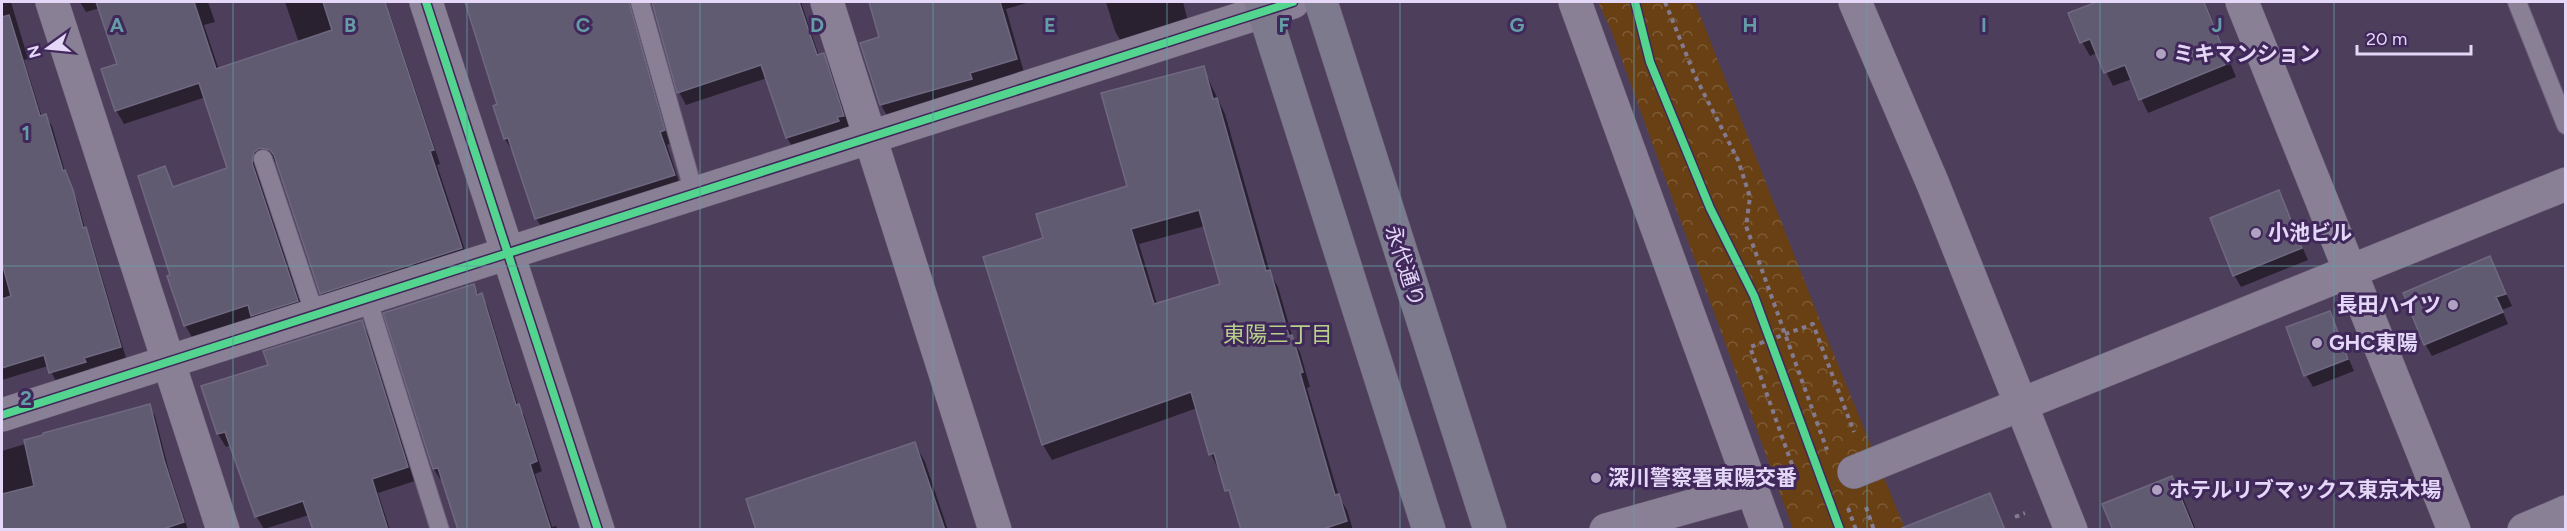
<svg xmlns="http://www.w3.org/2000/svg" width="2567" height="531" viewBox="0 0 2567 531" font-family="Figtree,'Noto Sans JP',sans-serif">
<defs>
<pattern id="forest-crowns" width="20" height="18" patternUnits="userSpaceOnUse" patternTransform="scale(1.5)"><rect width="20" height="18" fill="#684014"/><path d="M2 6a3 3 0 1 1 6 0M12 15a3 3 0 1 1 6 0" fill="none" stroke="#7d5b37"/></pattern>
</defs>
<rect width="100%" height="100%" fill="#4d3f5b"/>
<path fill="url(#forest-crowns)" d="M1598 2H1695L1817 313 1905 529H1793L1611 30Z"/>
<g fill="#0007" fill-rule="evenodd">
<path d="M2 2H11L28 59 24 60 42 117 45 116 52 126 66 175 78 203 85 229 91 240 126 358 89 369 91 373 57 383 48 366 2 380Z"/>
<path d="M80 2H208L215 22 204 25 219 70 299 43 285 2H386L440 164 437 165 469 262 329 307 321 293 278 165 275 161 262 165 259 177 305 314 193 339 185 325 172 276 164 168 174 188 229 169 206 97 124 124 116 110 119 65 100 8 86 12Z"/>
<path d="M467 2H801L819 56 823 55 830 68 850 129 795 151 787 138 767 78 686 105 679 92 655 7 651 3 638 7 671 143 667 145 681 188 544 231 536 218 513 152 505 139 495 107 499 105 482 55 485 54Z"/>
<path d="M871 2H1030L1006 9 1025 76 890 121 881 105 862 44 881 39Z"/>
<path d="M1106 2H1183L1190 29 1124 47 1115 31Z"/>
<path d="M2101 2H2205L2236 77 2148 113 2132 79 2113 86 2097 53 2090 56 2082 42 2070 14Z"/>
<path d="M1203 68 1225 114 1270 273 1278 287 1294 342 1300 352 1310 387 1307 388 1339 497 1347 510 1353 530H1243L1235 504 1211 454 1197 408 1052 460 1043 445 985 258 1045 239 1129 187ZM1205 226 1222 286 1157 304 1139 244Z"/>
<path d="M2278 191 2308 260 2241 287 2234 275Z"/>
<path d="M2490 258 2512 306 2502 310 2508 324 2432 356 2425 344Z"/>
<path d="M473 286 487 305 518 406 524 415 542 471 535 474 552 527 556 526 558 530H460L443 478 440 479 434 469 385 314Z"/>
<path d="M2329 313 2354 371 2313 387 2306 375Z"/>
<path d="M361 321 369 335 415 481 378 493 390 530H314L309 515 264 529 256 516 231 445 226 447 218 434 203 387 270 366Z"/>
<path d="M149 406 155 416 169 471 188 530H2V451Z"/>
<path d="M915 444 925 462 948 530H757Z"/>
<path d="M2171 478 2183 498 2196 530H2114Z"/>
</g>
<g fill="#615b72" stroke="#6f6881" stroke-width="1.5" fill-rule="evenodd">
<path d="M96 2H194L216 69 332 30 323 2H385L434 150 430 151 462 248 320 294 274 155 270 150 260 148 254 152 252 163 298 301 251 316 248 305 184 326 167 276 170 275 138 176 165 166 173 187 227 168 199 83 115 111 101 69 117 64Z"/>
<path d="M465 2H629L665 130 660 132 675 175 535 219 508 138 504 139 493 106 497 104Z"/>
<path d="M652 2H799L817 55 824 53 844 116 837 117 839 121 786 138 761 65 677 93Z"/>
<path d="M869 2H1000L1017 59 970 73 972 79 880 105 860 43 879 37Z"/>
<path d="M2097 2H2204L2229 63 2139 100 2125 65 2104 73 2090 39 2080 43 2068 13Z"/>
<path d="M9 15 40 116 46 114 63 171 65 170 73 190 83 228 86 227 121 347 84 358 86 362 49 373 44 355 2 368V299L11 296 2 263V17Z"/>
<path d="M1204 66 1213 99 1217 98 1266 271 1270 270 1289 336 1292 335 1303 372 1300 373 1335 495 1339 494 1347 521 1320 530H1241L1229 490 1225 491 1214 453 1209 455 1191 392 1042 445 983 257 1043 238 1036 214 1127 186 1101 93ZM1199 210 1220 284 1154 304 1131 229Z"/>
<path d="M2279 190 2302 248 2233 276 2210 218Z"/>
<path d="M2490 256 2506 294 2496 297 2503 312 2424 345 2403 293Z"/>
<path d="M474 284 477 295 482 293 516 405 519 404 537 461 530 464 551 530H458L438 468 433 469 430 460 383 313Z"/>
<path d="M2330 311 2348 359 2304 376 2286 327Z"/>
<path d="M362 320 408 467 372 479 388 530H313L303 501 255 517 225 432 217 434 201 386 268 365 263 351Z"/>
<path d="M150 404 164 460 184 522 160 530H2V494L34 486 24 440 43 435V433Z"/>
<path d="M915 442 945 530H756L746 499Z"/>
<path d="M2172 476 2194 530H2113L2102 504Z"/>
<path d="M1990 493 2005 530H1902V528Z"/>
</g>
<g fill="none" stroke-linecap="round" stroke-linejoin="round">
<defs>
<g id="service">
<path d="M640 2 694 193"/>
<path d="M2517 2 2566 125"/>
<path d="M263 159 315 315"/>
<path d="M367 298 440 530"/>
</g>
<g id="minor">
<path d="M52 2 223 530"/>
<path d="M426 2 598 530"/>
<path d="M827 2 995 530"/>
<path d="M1575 2 1767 530"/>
<path d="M1855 2 1933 184 2071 530"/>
<path d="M2242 2 2454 530"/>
<path d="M2 415 1293 2"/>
<path d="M1854 472 2566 184"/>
<path d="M1606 530 1752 489"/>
<path d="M2524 530 2566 512"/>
</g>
<g id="primary">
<path d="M1261 2 1429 530"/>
<path d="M1321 2 1490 530"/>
</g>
</defs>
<use href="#service" stroke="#695d76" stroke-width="20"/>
<use href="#minor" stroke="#695d76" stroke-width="34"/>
<use href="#primary" stroke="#695d76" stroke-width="34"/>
<g stroke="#847a90" stroke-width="4" stroke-dasharray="4.5 4.5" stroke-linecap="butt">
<path d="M1665 2 1695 76 1738 160 1750 197 1746 226 1827 450"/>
<path d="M1787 477 1795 473 1750 347 1813 324 1854 432"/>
<path d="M1866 507 1874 530"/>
<path d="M1848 508 1856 530"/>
<path d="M2015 517 2025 513"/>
</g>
<use href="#service" stroke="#898096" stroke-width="18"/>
<use href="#minor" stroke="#898096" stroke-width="33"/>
<use href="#primary" stroke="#7d7a8d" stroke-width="33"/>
<defs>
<g id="cycleway">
<path d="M426 2 598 530"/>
<path d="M1635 2 1650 62 1710 208 1754 296 1840 530"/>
<path d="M2 415 1293 2"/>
</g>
</defs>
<use href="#cycleway" stroke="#41285b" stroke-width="11"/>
<use href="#cycleway" stroke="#53d58f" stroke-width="8"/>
</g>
<path fill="none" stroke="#649da5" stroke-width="1.5" stroke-opacity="0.55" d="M233 2V530M467 2V530M700 2V530M933 2V530M1167 2V530M1400 2V530M1634 2V530M1867 2V530M2100 2V530M2334 2V530M2 266H2566"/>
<g fill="#afa2c0" stroke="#41285b" stroke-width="2">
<circle cx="2161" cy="54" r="6"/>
<circle cx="2256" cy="233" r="6"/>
<circle cx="2453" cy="305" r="6"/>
<circle cx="2317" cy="343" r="6"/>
<circle cx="1596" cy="478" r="6"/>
<circle cx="2157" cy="490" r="6"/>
</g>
<g text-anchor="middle" stroke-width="6" stroke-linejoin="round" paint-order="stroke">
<g font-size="21" font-weight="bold" fill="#e4d7f7" stroke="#41285b" text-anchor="start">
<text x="2173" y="61">ミキマンション</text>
<text x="2268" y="240">小池ビル</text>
<text x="2441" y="312" text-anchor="end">長田ハイツ</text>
<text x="2329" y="350">GHC東陽</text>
<text x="1608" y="485">深川警察署東陽交番</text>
<text x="2169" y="497">ホテルリブマックス東京木場</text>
</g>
<g font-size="21" fill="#e4d7f7" stroke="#41285b">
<text transform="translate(1405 266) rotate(72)" y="7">永代通り</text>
</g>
<g font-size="22" fill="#b7d188" stroke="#41285b">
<text x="1278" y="342">東陽三丁目</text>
</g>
</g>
<g font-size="20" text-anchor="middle" font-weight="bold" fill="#649da5" stroke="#41285b" stroke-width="6" stroke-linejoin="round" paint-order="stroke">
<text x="117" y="32">A</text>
<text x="350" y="32">B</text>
<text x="583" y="32">C</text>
<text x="817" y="32">D</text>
<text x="1050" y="32">E</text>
<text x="1284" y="32">F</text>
<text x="1517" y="32">G</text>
<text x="1750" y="32">H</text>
<text x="1984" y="32">I</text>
<text x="2217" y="32">J</text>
<text x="26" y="140">1</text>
<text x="26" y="405">2</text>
</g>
<rect width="2567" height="531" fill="none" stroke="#e4d7f7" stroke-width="6"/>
<g transform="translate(48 48) rotate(255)" stroke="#41285b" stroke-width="4.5" paint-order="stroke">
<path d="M0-4.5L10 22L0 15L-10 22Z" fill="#e4d7f7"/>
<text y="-9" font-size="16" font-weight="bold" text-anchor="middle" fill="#e4d7f7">N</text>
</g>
<path d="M2357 45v9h114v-9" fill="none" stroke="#e4d7f7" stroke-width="3"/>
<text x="2366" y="45" font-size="18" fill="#e4d7f7" stroke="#41285b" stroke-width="4.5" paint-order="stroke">20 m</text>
</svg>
